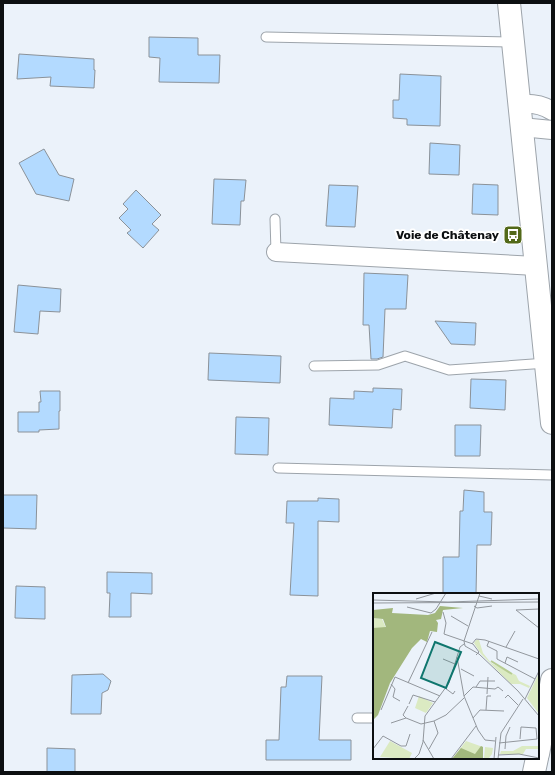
<svg xmlns="http://www.w3.org/2000/svg" width="555" height="775" viewBox="0 0 555 775" font-family="Rubik,sans-serif">
<rect width="100%" height="100%" fill="#ebf2fa"/>
<g fill="#b3daff" stroke="#8b9299">
<path d="M149 37 198 38V55H220L219 83 159 82 160 58 149 57Z"/>
<path d="M19 54 94 59V70H95L94 88 50 86 51 77 17 79Z"/>
<path d="M400 74 441 76 440 126 407 125V119L393 118V100H399Z"/>
<path d="M430 143 460 145 459 175 429 174Z"/>
<path d="M44 149 59 175 74 179 69 201 36 194 19 163Z"/>
<path d="M214 179 246 180 244 201H241L240 225 212 224Z"/>
<path d="M473 184 498 185V215L472 214Z"/>
<path d="M329 185 358 186 355 227 326 226Z"/>
<path d="M136 190 161 215 152 224 159 230 143 248 127 233 131 230 119 218 128 209 123 204Z"/>
<path d="M364 273 408 275 406 309H385L383 357 377 359H371L369 325H363Z"/>
<path d="M18 285 61 289 60 312 40 311 38 334 14 332Z"/>
<path d="M435 321 476 323 475 345 451 344Z"/>
<path d="M209 353 281 356 280 383 208 380Z"/>
<path d="M471 379 506 380 505 410 470 408Z"/>
<path d="M373 388 402 389 401 410 393 409 392 428 329 425 330 398 354 399V391L373 392Z"/>
<path d="M40 391H60V411H59V429L39 430V432H18V412H39V402H41Z"/>
<path d="M236 417 269 418 268 455 235 454Z"/>
<path d="M455 425H481L480 456H455Z"/>
<path d="M464 490 484 492V512H492L491 545H477L476 594H443V557H459L460 511H463Z"/>
<path d="M3 495H37L36 529 3 528Z"/>
<path d="M318 498 339 499V522L318 521V596L290 595 294 523H286L287 501H318Z"/>
<path d="M107 572 152 573V594L131 593V617H109L110 593H107Z"/>
<path d="M16 586 45 587V619L15 618Z"/>
<path d="M103 674 111 681 108 690 102 693 101 714H71L72 675Z"/>
<path d="M287 676H322L319 740H351V760H266V740H279L281 687H286Z"/>
<path d="M47 748 75 749V772H47Z"/>
</g>
<g fill="none" stroke-linecap="round" stroke-linejoin="round">
<defs>
<g id="lane">
<path d="M266 37 513 42"/>
<path d="M275 219 276 252"/>
<path d="M314 366 378 365 405 356 449 370 547 363"/>
<path d="M278 468 552 475"/>
<path d="M357 718H374"/>
</g>
<g id="street">
<path d="M519 104C531 103 542 104 552 111"/>
<path d="M521 127 552 130"/>
<path d="M276 252 536 266"/>
</g>
<g id="secondary">
<path d="M509 3 552 423"/>
<path d="M538 754 552 680"/>
<path d="M534 772 537 758"/>
</g>
</defs>
<use href="#lane" stroke="#9da4ab" stroke-width="11"/>
<use href="#street" stroke="#9da4ab" stroke-width="20"/>
<use href="#secondary" stroke="#9da4ab" stroke-width="24"/>
<use href="#lane" stroke="#fff" stroke-width="9"/>
<use href="#street" stroke="#fff" stroke-width="18"/>
<use href="#secondary" stroke="#fff" stroke-width="22"/>
</g>
<defs>
<symbol id="bus-square" viewBox="-11 -11 22 22"><rect x="-9" y="-9" width="18" height="18" rx="4" fill="#526919" stroke="#fff"/><path d="M-5-6H5V4H4V6H2V4H-2V6H-4V4H-5ZM-3.5-4V0h7V-4ZM-3.5 1.2v1.5H-2V1.2ZM2 1.2v1.5H3.5V1.2Z" fill="#fff"/></symbol>
</defs>
<g fill-rule="evenodd">
<use href="#bus-square" x="502" y="224" width="22" height="22"/>
</g>
<g text-anchor="middle" stroke-width="4" stroke-linejoin="round" paint-order="stroke">
<g font-size="12" font-weight="bold" fill="#0c0f11" stroke="#fff" text-anchor="end">
<text x="499" y="239">Voie de Châtenay</text>
</g>
</g>
<g transform="translate(373 593)">
<rect width="166" height="166" fill="#ebf2fa"/>
<path d="M0 25 9 26 13 35H0ZM103 47H106L110 60 118 70 143 82 146 88 157 93 156 95 147 91H138L108 61 101 50ZM166 80V121L154 105ZM46 103 60 110 53 120 42 115ZM17 148 39 160 36 166 7 164ZM93 148 110 154V166H79ZM149 153H166V156H153L150 161H127L128 158H140ZM112 154 120 155 119 161 116 165 111 166Z" fill="#dbeac2"/>
<path d="M67 13 90 15 70 17 68 26 63 27 65 30 64 39 57 38 54 49 48 46 39 55 17 90 5 122 0 127V35L13 34 10 26 0 25V17L20 15 19 20 55 22 62 20ZM108 153 110 154V166H79L88 155 102 161Z" fill="#a2b77d"/>
<path fill="none" stroke="#b7cc92" stroke-width="2" d="M118 68 139 81"/>
<path fill="none" stroke="#92979d" stroke-width="1" d="M107 0 91 48 92 53 106 61 145 98 166 123M106 3 119 6M43 6 63 0M0 7 75 9 166 6M0 10 166 9M101 13 104 15 119 13M34 14 58 20 63 16 73 0M166 16 143 17 166 35M70 19 73 30 71 41 100 51 106 59 103 62M78 23 95 33M116 48 114 53 124 58V66L162 86M99 51 103 46 112 47 166 66M133 54 142 38M84 64 91 103 105 137 112 147 122 148M70 66 82 71M132 70 134 64 145 69M88 76 101 83M35 90 59 39M18 91 22 96 20 104 27 108M103 94 107 88H122M72 95 80 101 82 98M114 101 115 84M91 103 100 94 122 96 125 94 130 98M132 105 135 102 145 112M152 106 166 78M36 111 40 102 62 109M8 117 22 84 67 103M113 117 114 103H118M33 125 30 122 35 113M100 125 107 117 131 118M18 130 33 125 48 131 61 128 73 122 91 105M50 147 61 166M126 150 164 146 163 135 148 134 147 146M0 156 10 143 28 153H33L37 141M56 156 65 140 61 128M132 156 133 143 137 134M125 162 146 161 166 165M41 166 46 161 50 149 52 123 76 90 87 54 91 51M78 166 103 133M121 166 123 144M125 166 128 140 150 106"/>
<path fill="#0f766e" fill-opacity="0.15" stroke="#0f766e" stroke-width="2" d="M62 49 88 59 73 95 48 85Z"/>
<rect width="166" height="166" fill="none" stroke="#0c0f11" stroke-width="2"/>
</g>
<rect width="555" height="775" fill="none" stroke="#0c0f11" stroke-width="8"/>
</svg>
